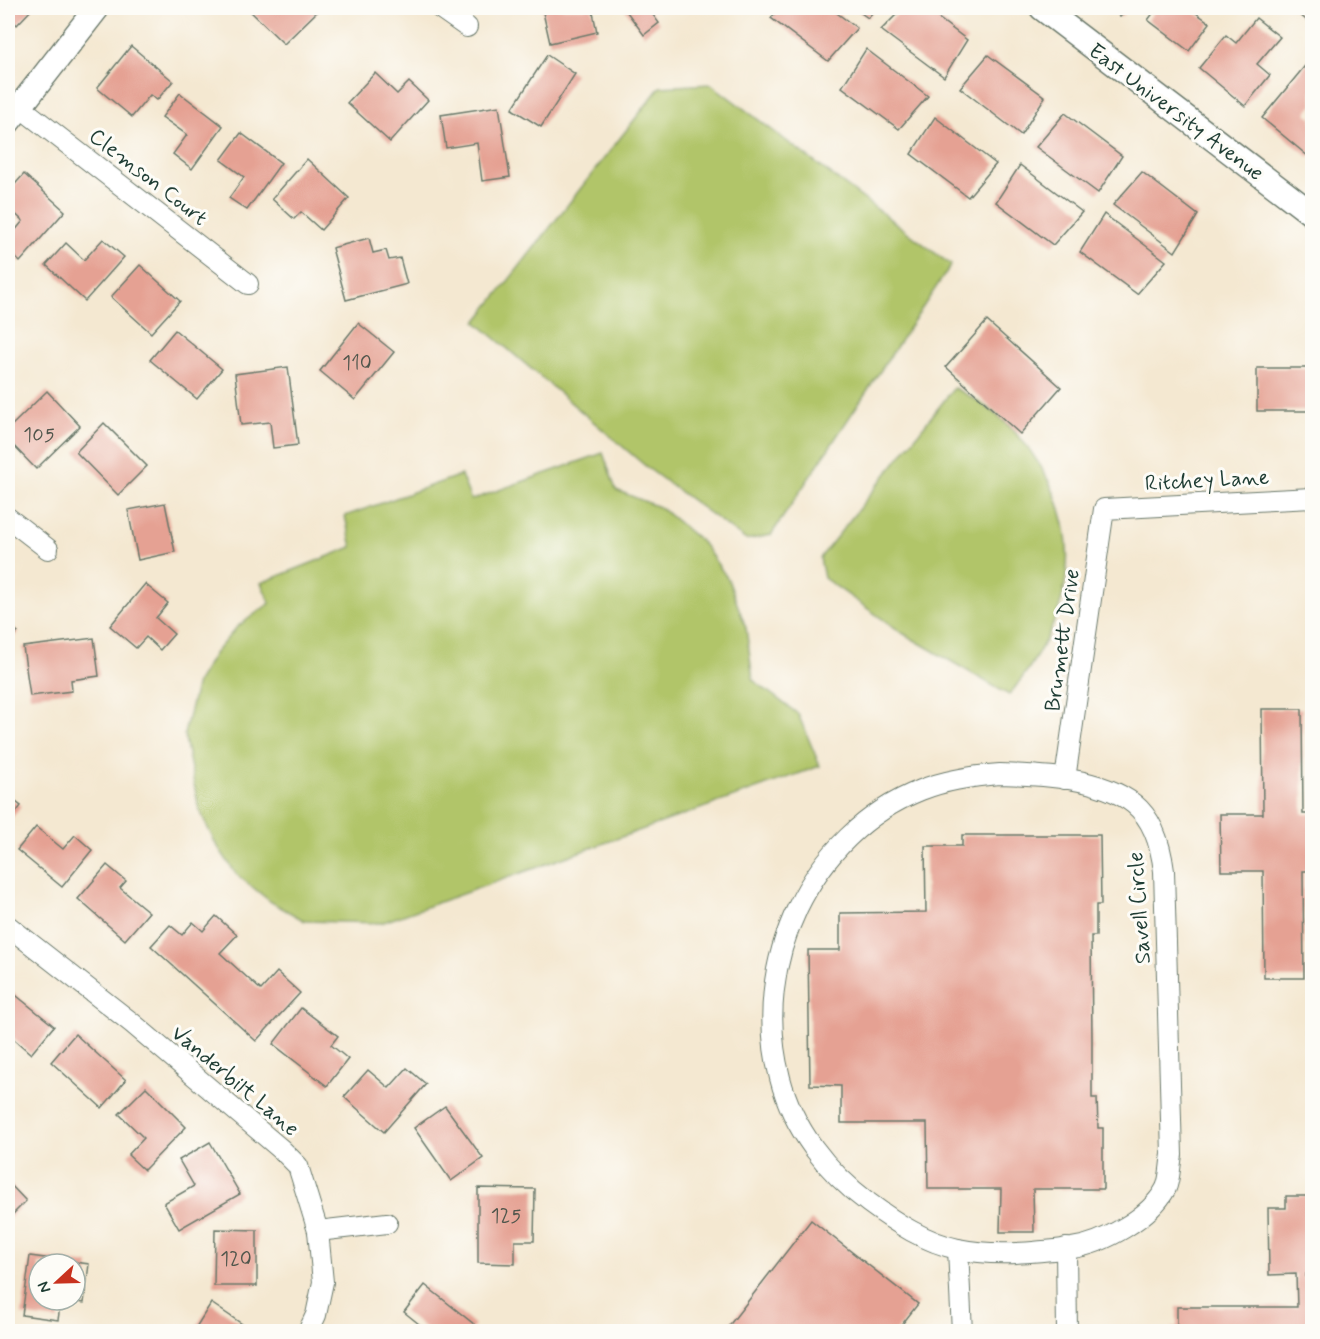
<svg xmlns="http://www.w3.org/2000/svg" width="1320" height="1339" viewBox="0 0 1320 1339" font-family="Mynerve,sans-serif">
<rect width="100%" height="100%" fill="#fdfcf7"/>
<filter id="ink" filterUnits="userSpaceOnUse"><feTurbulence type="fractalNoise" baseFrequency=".0167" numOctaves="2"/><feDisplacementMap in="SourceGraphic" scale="12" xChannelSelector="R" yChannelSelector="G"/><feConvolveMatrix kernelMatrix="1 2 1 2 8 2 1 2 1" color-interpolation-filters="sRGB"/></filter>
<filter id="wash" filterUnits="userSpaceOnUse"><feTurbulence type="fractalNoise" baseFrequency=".008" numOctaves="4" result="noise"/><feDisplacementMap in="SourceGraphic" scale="24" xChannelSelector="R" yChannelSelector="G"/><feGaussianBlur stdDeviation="1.35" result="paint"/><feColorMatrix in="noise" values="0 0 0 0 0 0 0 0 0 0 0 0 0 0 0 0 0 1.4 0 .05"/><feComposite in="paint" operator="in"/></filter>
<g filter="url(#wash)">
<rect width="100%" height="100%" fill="#f4e8d1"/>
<g fill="#b1c569" stroke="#68814e" stroke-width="1.5">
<path d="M711 84 951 265 771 535 746 540 649 469 476 322 660 87Z"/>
<path d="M954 388C992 406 1020 432 1041 467 1090 549 1066 625 1009 695L904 634 824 578 820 558Z"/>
<path d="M603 453 616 490 661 508 702 542 728 579 746 628 753 680 798 714 820 766 381 923 305 921 271 902 236 874 214 841 199 809 184 734 197 682 214 654 237 627 270 603 261 583 352 547 345 516 461 475 471 500Z"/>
</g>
<g id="blocks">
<g fill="#e5a193">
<path d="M8 8H33L17 25 8 16Z"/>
<path d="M247 8H321L284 44Z"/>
<path d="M542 8H592L597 32 550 43Z"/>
<path d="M624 8H648L659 23 644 35Z"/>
<path d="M779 8H830L857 28 828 61 771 18Z"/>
<path d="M854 8H876L868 18Z"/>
<path d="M903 8H925L967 40 944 77 881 30Z"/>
<path d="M1111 8H1130L1120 17Z"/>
<path d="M1157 8H1189L1210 23 1189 51 1148 20Z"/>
<path d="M1292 8H1312V25Z"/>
<path d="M1256 18 1280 37 1257 64 1270 75 1245 106 1199 68 1226 35 1236 43Z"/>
<path d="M131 46 173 81 157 100 150 95 132 117 97 88Z"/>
<path d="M866 49 928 96 899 129 842 87Z"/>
<path d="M547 55 575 74 541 127 512 109Z"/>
<path d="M988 55 1045 97 1021 135 960 88Z"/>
<path d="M1309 61 1312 63V105L1306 113 1312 119V153L1309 157 1262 118Z"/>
<path d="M375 73 397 94 409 82 428 100 390 142 347 103Z"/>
<path d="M180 93 223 126 192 169 173 154 187 135 162 117Z"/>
<path d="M499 106 510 177 482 181 477 143 446 148 441 115Z"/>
<path d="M1065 113 1122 156 1098 193 1036 147Z"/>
<path d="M935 117 996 164 968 197 911 154Z"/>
<path d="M241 133 281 163 247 210 229 198 244 177 221 160Z"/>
<path d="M307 159 349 198 321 230 301 212 294 219 272 199Z"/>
<path d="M1020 165 1082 212 1053 245 996 202Z"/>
<path d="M1142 172 1198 215 1175 252 1113 205Z"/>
<path d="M24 174 65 211 20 262 8 250V239L23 221 8 207V192Z"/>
<path d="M1104 214 1166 261 1137 294 1080 252Z"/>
<path d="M369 238 373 253 386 250 389 260 400 258 407 284 346 300 332 248Z"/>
<path d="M103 239 124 257 85 301 46 265 66 243 84 260Z"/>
<path d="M140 265 180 301 151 333 111 297Z"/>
<path d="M987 321 1061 387 1020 434 946 367Z"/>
<path d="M358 323 394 352 355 400 320 371Z"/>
<path d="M175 330 222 369 197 399 150 360Z"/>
<path d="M288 367 298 445 273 448 270 422 241 425 235 374Z"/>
<rect x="1257" y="368" width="55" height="43"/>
<path d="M47 391 80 426 36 469 8 440V429Z"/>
<path d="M104 423 147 466 118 495 76 452Z"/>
<path d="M165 503 175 552 138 560 128 510Z"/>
<path d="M145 584 168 603 156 618 174 634 160 650 146 637 136 648 110 626Z"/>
<path d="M8 623 18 632 8 643Z"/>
<path d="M94 638 99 676 71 680 72 691 30 696 23 647Z"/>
<path d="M1262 709H1302L1303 814H1312V871H1303L1304 978H1264L1263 871H1221L1220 814H1263Z"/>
<path d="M8 796 21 806 8 823Z"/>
<path d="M36 827 63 849 75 835 92 850 62 887 17 850Z"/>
<path d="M962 835H1100L1101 905H1096V936H1091L1092 1039V1098H1097L1098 1128H1103V1189H1033L1034 1232H1000L1001 1189H928L927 1123H841V1086L810 1085 808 950H840V913L926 912 925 846H962Z"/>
<path d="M107 865 126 881 120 888 149 912 125 940 78 899Z"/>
<path d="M216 916 237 935 220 953 261 990 277 972 300 993 256 1041 151 946 170 925 182 935 193 922 203 931Z"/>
<path d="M12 992 54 1026 31 1054 8 1034V997Z"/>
<path d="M301 1008 338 1036 331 1045 348 1059 327 1086 273 1044Z"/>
<path d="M75 1034 126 1080 102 1108 51 1062Z"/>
<path d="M407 1068 426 1084 384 1132 344 1097 368 1070 389 1088Z"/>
<path d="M146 1087 186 1127 144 1170 128 1155 144 1138 119 1114Z"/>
<path d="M445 1106 483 1158 451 1181 414 1128Z"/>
<path d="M210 1142 240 1194 179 1229 164 1203 194 1186 179 1160Z"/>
<path d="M8 1182 26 1201 8 1219Z"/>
<path d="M478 1188 535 1189 534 1241H515V1264L478 1263Z"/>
<path d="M1286 1196H1312V1274H1306V1306H1312V1332H1172V1327H1177V1307H1297L1296 1274 1269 1275 1268 1208H1286Z"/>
<path d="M811 1220 918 1304 896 1332H724Z"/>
<path d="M215 1229 257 1230V1286H214Z"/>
<path d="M30 1256 89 1264 84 1303 69 1301 75 1300V1264H39V1300H61L58 1320 22 1315Z"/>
<path d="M425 1285 475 1325 470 1332H429L404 1312Z"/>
<path d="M211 1303 242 1324 237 1332H193Z"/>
</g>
</g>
</g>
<g filter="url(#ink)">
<use href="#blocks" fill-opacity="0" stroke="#6a796b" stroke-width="1.5"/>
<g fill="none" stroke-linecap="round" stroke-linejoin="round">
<defs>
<g id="minor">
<path d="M440 8 467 27"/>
<path d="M20 107 248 284"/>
<path d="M8 518 48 549"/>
<path d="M1000 774C1041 775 1100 777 1134 804 1154 820 1161 847 1164 871L1172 1155C1170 1165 1170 1179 1166 1188 1151 1217 1103 1244 1072 1248 1034 1252 996 1257 958 1249 925 1242 896 1223 869 1203 827 1172 793 1129 780 1078 750 964 810 834 921 790 946 780 972 776 1000 774Z"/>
<path d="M1065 779 1104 509 1312 498"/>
<path d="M8 926 132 1023 282 1150 298 1166 318 1231 323 1282 316 1315 308 1332"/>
<path d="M318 1231 387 1223"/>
<path d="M1066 1248 1067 1332"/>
<path d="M958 1249 962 1332"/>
</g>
<g id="tertiary">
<path d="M1042 8 1312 214"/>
<path d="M8 122 97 8"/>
</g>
</defs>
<use href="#minor" stroke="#6a796b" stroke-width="22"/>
<use href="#tertiary" stroke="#6a796b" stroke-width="27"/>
<use href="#minor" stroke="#fff" stroke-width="20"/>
<use href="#tertiary" stroke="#fff" stroke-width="24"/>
</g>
</g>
<g text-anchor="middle" stroke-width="6" stroke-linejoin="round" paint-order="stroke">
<g font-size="20" fill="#50564c">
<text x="357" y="369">110</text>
<text x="39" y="441">105</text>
<text x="506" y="1222">125</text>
<text x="236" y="1265">120</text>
</g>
<g font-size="22" fill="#1f3d34" stroke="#fdfcf7">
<text transform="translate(1177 111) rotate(37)" y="8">East University Avenue</text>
<text transform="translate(149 176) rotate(38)" y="8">Clemson Court</text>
<text transform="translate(1207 479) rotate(-3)" y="8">Ritchey Lane</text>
<text transform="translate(1061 640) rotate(-82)" y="8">Brumett Drive</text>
<text transform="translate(1138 908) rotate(-94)" y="8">Savell Circle</text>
<text transform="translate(236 1080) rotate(40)" y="8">Vanderbilt Lane</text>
</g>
</g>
<rect width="1320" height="1339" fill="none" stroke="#fdfcf7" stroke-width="30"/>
<g transform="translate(57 1282) rotate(248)"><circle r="28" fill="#fdfcf7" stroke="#a4b0a9" stroke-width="1.5"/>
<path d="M0-4.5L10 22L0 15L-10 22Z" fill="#c8321e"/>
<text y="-9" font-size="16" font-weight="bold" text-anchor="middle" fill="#1f3d34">N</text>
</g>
</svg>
